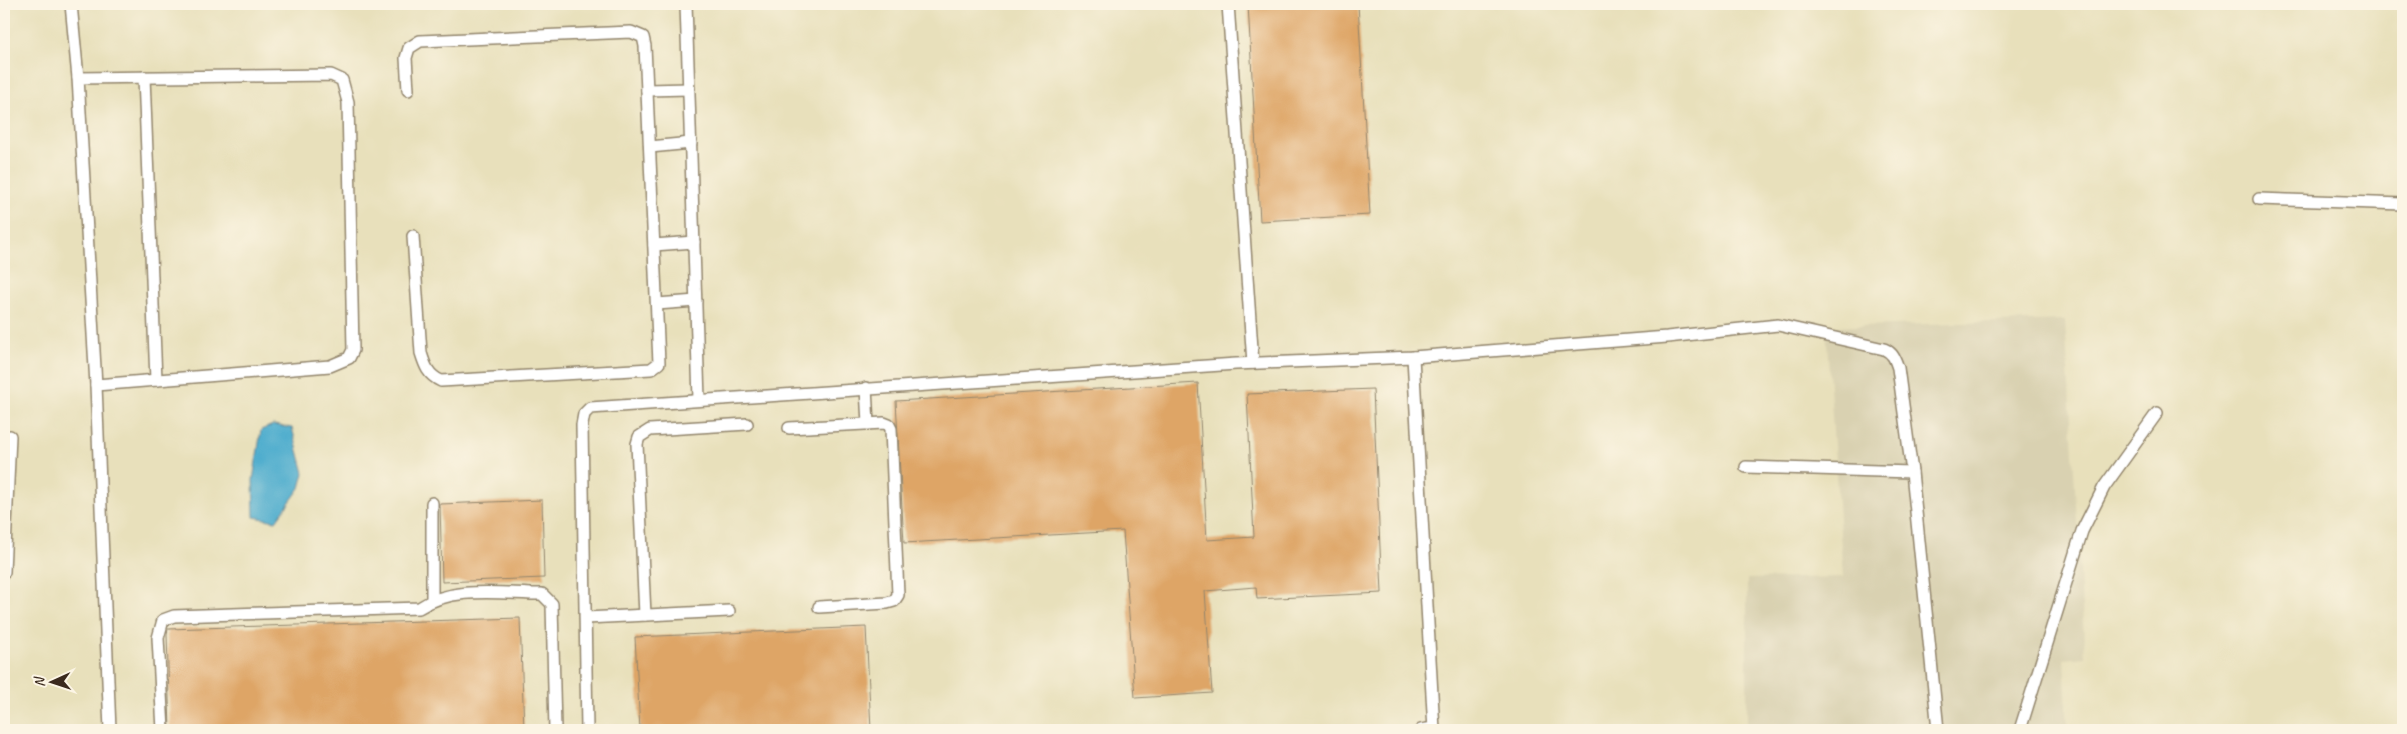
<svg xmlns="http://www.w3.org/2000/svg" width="2407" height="734" viewBox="0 0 2407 734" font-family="Caveat,sans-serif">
<rect width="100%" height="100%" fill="#fcf5e5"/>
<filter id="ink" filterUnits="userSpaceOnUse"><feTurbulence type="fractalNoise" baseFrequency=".02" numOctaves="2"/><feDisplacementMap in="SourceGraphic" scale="10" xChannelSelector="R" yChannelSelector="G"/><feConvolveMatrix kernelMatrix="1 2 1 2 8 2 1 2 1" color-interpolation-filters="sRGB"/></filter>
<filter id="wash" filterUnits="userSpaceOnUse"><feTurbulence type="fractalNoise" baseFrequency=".0096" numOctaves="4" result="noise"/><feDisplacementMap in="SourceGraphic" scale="20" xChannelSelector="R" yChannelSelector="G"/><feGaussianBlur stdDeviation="1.12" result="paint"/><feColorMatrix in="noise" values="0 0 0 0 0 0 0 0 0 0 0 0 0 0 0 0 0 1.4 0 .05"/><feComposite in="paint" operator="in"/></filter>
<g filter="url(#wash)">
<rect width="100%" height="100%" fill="#e8e0bb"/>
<path fill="#d9d1b1" d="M2065 320 2085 657 2064 659 2068 730H1747V579L1843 577 1826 327Z"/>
<path fill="#50adce" stroke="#466c76" d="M273 425 292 428 304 473 300 488 276 521 254 517 253 480 261 430Z"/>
<g id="blocks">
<g fill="#dea566">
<path d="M1248 4H1358L1370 215 1260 221Z"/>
<path d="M1198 383 1207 540 1254 537 1247 394 1373 389 1382 593 1257 599 1256 587 1205 591 1212 693 1135 698 1123 531 904 543 896 401Z"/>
<path d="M542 500 544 578 442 582 440 504Z"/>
<path d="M520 618 524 730H170L167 635 168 629Z"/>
<path d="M866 627 871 730H640L635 637Z"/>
</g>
</g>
</g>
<g filter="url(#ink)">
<use href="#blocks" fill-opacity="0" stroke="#92856c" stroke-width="1"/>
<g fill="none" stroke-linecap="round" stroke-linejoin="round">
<defs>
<g id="service">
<path d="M71 4 78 78 96 385 110 730"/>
<path d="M686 4 699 399"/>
<path d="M1228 4 1253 363"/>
<path d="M144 77 156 380"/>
<path d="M78 78 331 75 342 80 348 102 353 350 349 358 330 366 96 385"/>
<path d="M408 90 406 58 409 48 420 41 631 32 643 37 645 46 659 363 651 369 441 381C428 375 425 366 421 353L413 236"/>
<path d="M647 90 689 89"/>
<path d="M650 147 691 143"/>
<path d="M2259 199 2403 204"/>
<path d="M654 245 694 242"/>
<path d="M657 304 696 301"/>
<path d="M1413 357 1434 730"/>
<path d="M866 388 868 424"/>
<path d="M789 428 884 423 889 425 891 429 898 595 894 601 887 603 819 607"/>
<path d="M1746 467 1912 472"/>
<path d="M432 503V599"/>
<path d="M4 572 10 436"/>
<path d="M645 615 637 444 639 437 650 430 747 424"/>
<path d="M586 618 729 611"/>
<path d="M163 730 158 638 163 620 174 616 419 608C454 585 502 594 542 594L552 604 555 730"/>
<path d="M587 730 582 425 584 414 590 408 1236 364 1413 357 1667 337 1778 325 1884 349C1893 353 1895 359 1898 368L1912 472 1938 730"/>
<path d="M1421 730 1434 728"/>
<path d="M2020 730 2082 531 2104 487 2157 413"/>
</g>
</defs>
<use href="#service" stroke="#92856c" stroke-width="14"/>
<use href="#service" stroke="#fff" stroke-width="11"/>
</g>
</g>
<rect width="2407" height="734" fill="none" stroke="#fcf5e5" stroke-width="20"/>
<g transform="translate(52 682) rotate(267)" stroke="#fcf5e5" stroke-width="4" paint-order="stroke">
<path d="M0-4L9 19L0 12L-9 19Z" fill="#3b2a1e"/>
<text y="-8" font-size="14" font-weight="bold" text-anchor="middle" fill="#3b2a1e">N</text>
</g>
</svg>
